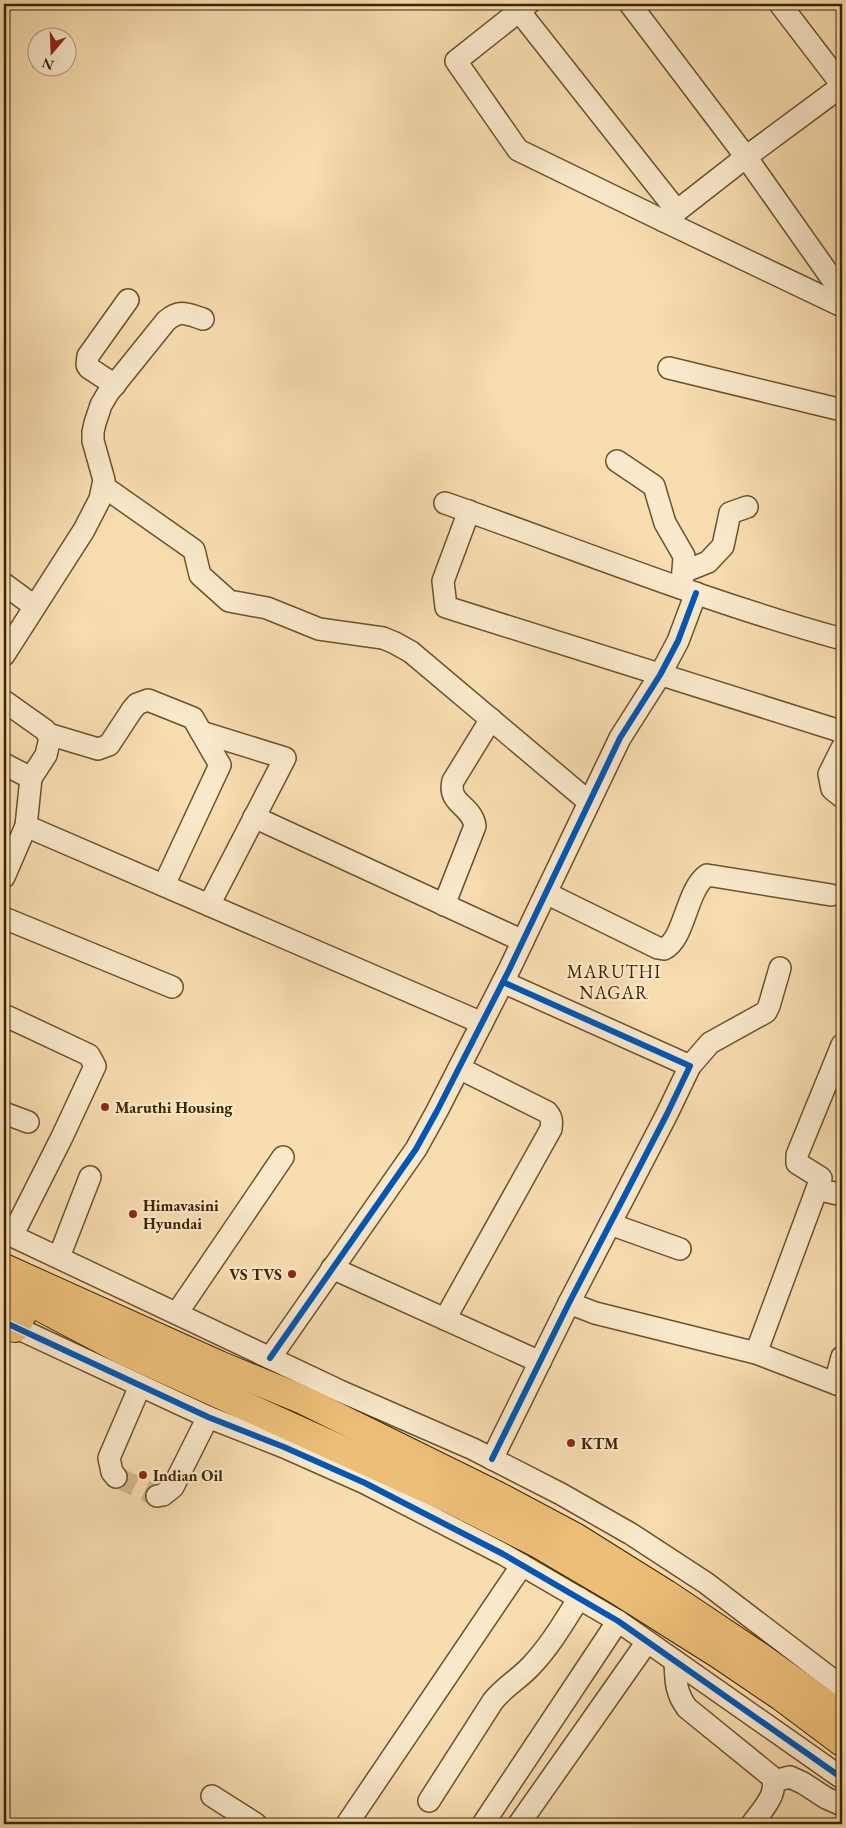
<svg xmlns="http://www.w3.org/2000/svg" width="846" height="1828" viewBox="0 0 846 1828" font-family="'EB Garamond',serif">
<rect width="100%" height="100%" fill="#f8ddb0"/>
<filter id="stains"><feTurbulence type="fractalNoise" baseFrequency=".004" numOctaves="4"/><feColorMatrix values="0 0 0 0 .2 0 0 0 0 .09 0 0 0 0 .02 0 0 0 .5 -.17"/></filter>
<radialGradient id="worn" r=".72"><stop offset=".6" stop-color="#630" stop-opacity="0"/><stop offset="1" stop-color="#630" stop-opacity=".3"/></radialGradient>
<g fill="none" stroke-linecap="round" stroke-linejoin="round">
<path stroke="#d2b88d" stroke-width="21" stroke-dasharray="21 11" stroke-linecap="butt" d="M116 1477 157 1496"/>
<defs>
<g id="minor">
<path d="M528 4 456 61 518 150 664 221"/>
<path d="M630 4 746 157 842 293"/>
<path d="M780 4 842 85"/>
<path d="M519 11 677 211"/>
<path d="M842 86 746 157 664 221 842 306"/>
<path d="M669 368 842 410"/>
<path d="M115 385 89 368 87 365 88 356 128 300"/>
<path d="M617 461 654 486 665 523 684 556 682 588"/>
<path d="M103 486 194 550 200 575 229 601 267 608 319 629 383 638 395 643 411 652 589 802"/>
<path d="M445 503C576 549 707 602 842 639"/>
<path d="M469 511 443 581 446 607 840 731 842 734"/>
<path d="M683 572 708 562 723 546 730 513 747 507"/>
<path d="M4 584 34 606"/>
<path d="M4 655 84 530 100 499 104 480 93 441V432L95 423 101 405 108 393 166 321C180 309 187 314 203 319"/>
<path d="M4 701 45 730 50 738 46 755 31 778"/>
<path d="M201 732 285 758 209 905"/>
<path d="M48 734 98 749 109 745 132 710 137 704 148 700 193 718 220 765 164 885"/>
<path d="M842 748 829 774 832 789 842 797"/>
<path d="M4 764 31 778 26 826 4 877"/>
<path d="M254 817 523 941"/>
<path d="M26 826 482 1023"/>
<path d="M546 893 658 948 664 949C685 939 686 890 707 875L831 895"/>
<path d="M444 905 475 826C472 805 447 804 453 781L491 719"/>
<path d="M4 918 172 987"/>
<path d="M503 982 690 1066"/>
<path d="M4 1015 89 1055 95 1066 62 1137 12 1236"/>
<path d="M4 1113 28 1122"/>
<path d="M817 1189 842 1195"/>
<path d="M610 1224 680 1249"/>
<path d="M4 1232 340 1391 473 1449 561 1494 631 1534 706 1583 842 1687"/>
<path d="M59 1257 90 1177"/>
<path d="M332 1268 540 1362"/>
<path d="M569 1303 595 1313 756 1353 842 1386"/>
<path d="M177 1313 283 1157"/>
<path d="M445 1319 551 1129C552 1121 552 1118 547 1112L459 1068"/>
<path d="M4 1322 208 1417 284 1447 365 1483 503 1554 618 1621 842 1778"/>
<path d="M756 1353 821 1178 797 1163V1155L842 1045"/>
<path d="M270 1358 416 1149 437 1111 509 970 620 738 660 675 678 641 696 593"/>
<path d="M835 1383 842 1357"/>
<path d="M492 1459 569 1303 667 1114 690 1066 710 1043 766 1012 769 1006 780 968"/>
<path d="M116 1477 112 1472 109 1458 140 1386"/>
<path d="M157 1496 163 1495 173 1487 208 1417"/>
<path d="M675 1661C676 1680 675 1692 687 1708L772 1777C779 1794 761 1811 752 1824"/>
<path d="M774 1781 790 1777 803 1783 826 1798 842 1805"/>
<path d="M212 1796 256 1824"/>
<path d="M429 1801 493 1701C504 1687 519 1679 531 1666 550 1646 564 1622 579 1598"/>
<path d="M347 1824 522 1565"/>
<path d="M483 1824 618 1621"/>
<path d="M519 1824 647 1642"/>
</g>
<g id="highway">
<path d="M4 1268 219 1365 301 1399 498 1496 575 1537 666 1594 763 1659 842 1716"/>
<path d="M4 1290 29 1301 124 1351 452 1500 537 1543 617 1590 720 1655 782 1697 842 1742"/>
<path d="M15 1328 29 1301"/>
</g>
</defs>
<use href="#minor" stroke="#6b522d" stroke-width="24"/>
<use href="#highway" stroke="#3c2401" stroke-width="30"/>
<use href="#minor" stroke="#fae9cc" stroke-width="21"/>
<use href="#highway" stroke="#ecbe78" stroke-width="28"/>
<defs>
<g id="cycleway">
<path d="M4 1322 208 1417 284 1447 365 1483 503 1554 618 1621 842 1778"/>
<path d="M270 1358 416 1149 437 1111 509 970 620 738 660 675 678 641 696 593"/>
<path d="M492 1459 569 1303 667 1114 690 1066 503 982"/>
</g>
</defs>
<use href="#cycleway" stroke="#fae9cc" stroke-width="9"/>
<use href="#cycleway" stroke="#0057b8" stroke-width="6"/>
</g>
<g fill="#8f2418" stroke="#fae9cc" stroke-width="2">
<circle cx="105" cy="1107" r="5"/>
<circle cx="133" cy="1214" r="5"/>
<circle cx="292" cy="1274" r="5"/>
<circle cx="571" cy="1443" r="5"/>
<circle cx="143" cy="1475" r="5"/>
</g>
<g text-anchor="middle" stroke-width="4.5" stroke-linejoin="round" paint-order="stroke">
<g font-size="16" font-weight="bold" fill="#3c2401" stroke="#fae9cc" text-anchor="start">
<text x="115" y="1113">Maruthi Housing</text>
<text x="143" y="1211">Himavasini<tspan x="143" dy="18">Hyundai</tspan></text>
<text x="282" y="1280" text-anchor="end">VS TVS</text>
<text x="581" y="1449">KTM</text>
<text x="153" y="1481">Indian Oil</text>
</g>
<g font-size="18" letter-spacing="1" fill="#3c2401" stroke="#fae9cc">
<text x="614" y="978">MARUTHI<tspan x="614" dy="21">NAGAR</tspan></text>
</g>
</g>
<rect width="846" height="1828" fill="none" stroke="#f8ddb0" stroke-width="20"/>
<rect x="5" y="5" width="836" height="1818" fill="none" stroke="#3c2401" stroke-width="2.5"/>
<rect x="10" y="10" width="826" height="1808" fill="none" stroke="#3c2401"/>
<g transform="translate(52 52) rotate(199)"><circle r="24" fill="#fae9cc" stroke="#ae9a7b"/>
<path d="M0-4L9 19L0 12L-9 19Z" fill="#8f2418"/>
<text y="-8" font-size="14" font-weight="bold" text-anchor="middle" fill="#3c2401">N</text>
</g>
<rect width="100%" height="100%" filter="url(#stains)"/>
<rect width="100%" height="100%" fill="url(#worn)"/>
</svg>
